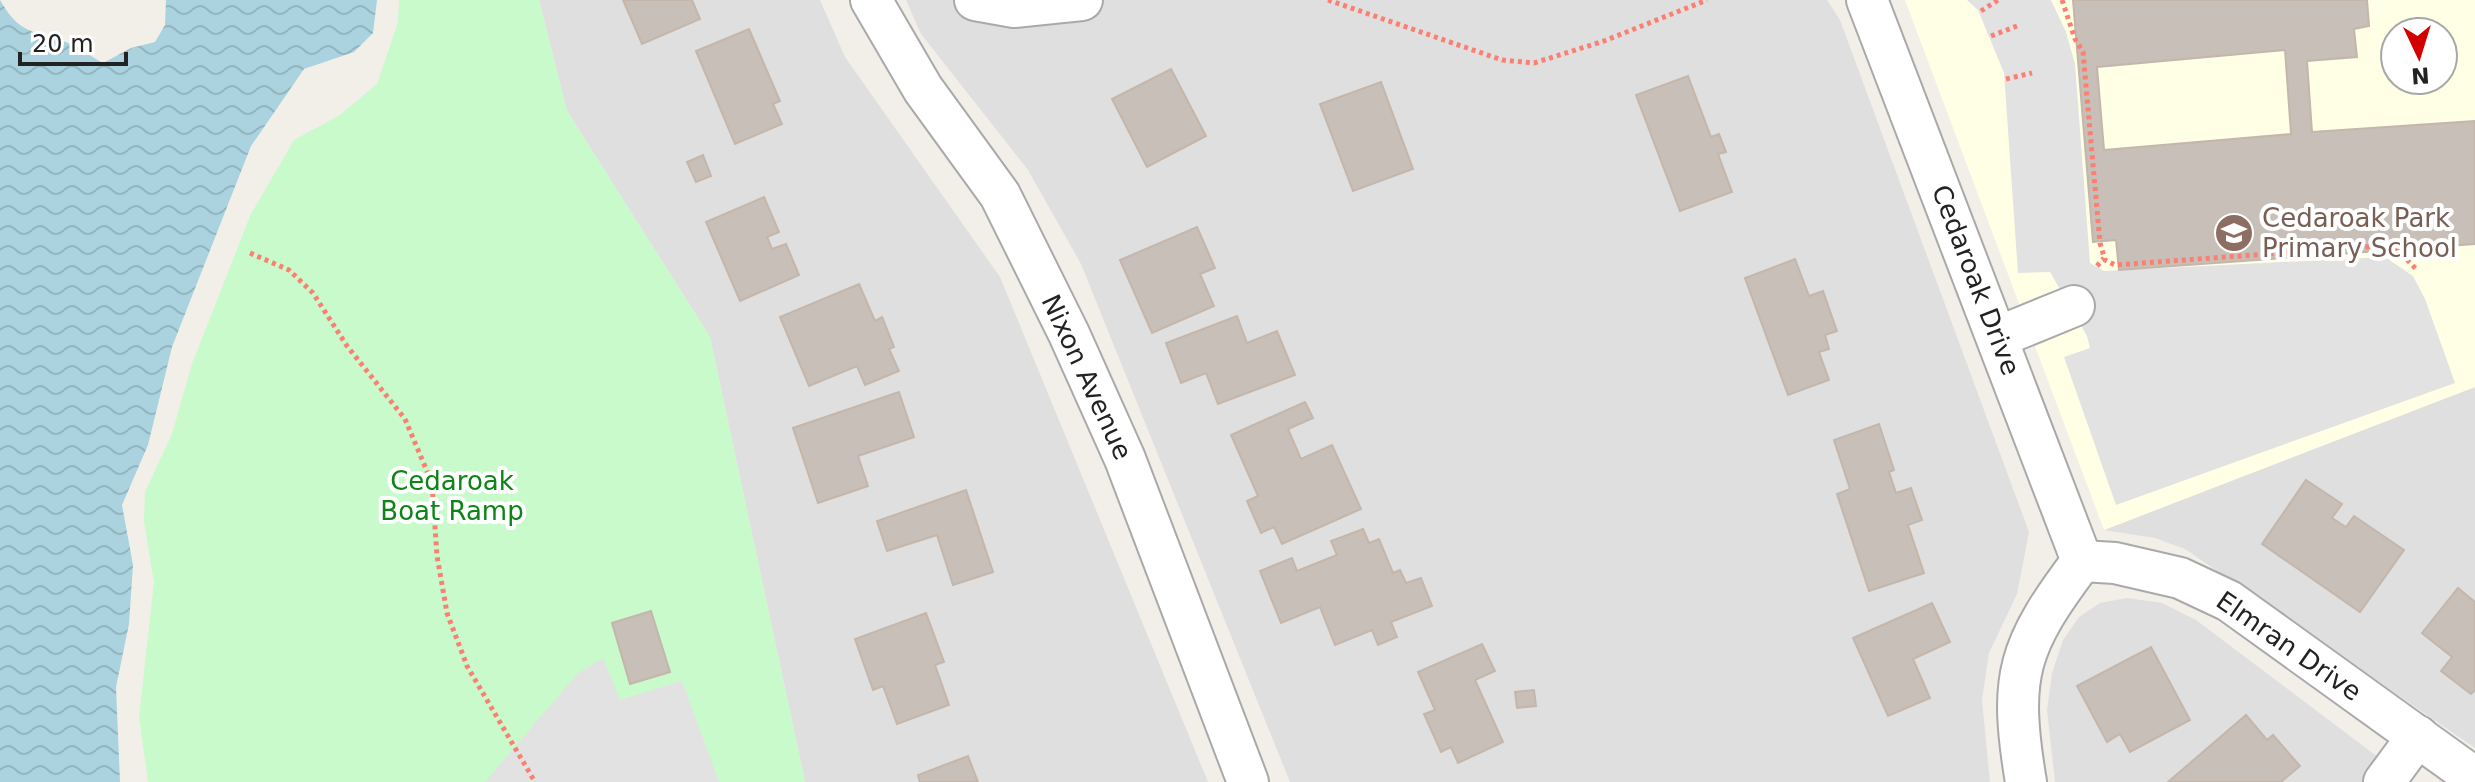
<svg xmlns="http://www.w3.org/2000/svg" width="2475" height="782" viewBox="0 0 2475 782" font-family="'DejaVu Sans',sans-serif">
<defs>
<pattern id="water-waves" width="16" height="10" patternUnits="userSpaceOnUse" patternTransform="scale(2)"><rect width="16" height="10" fill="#aad3df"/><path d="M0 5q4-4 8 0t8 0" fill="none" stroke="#92b5bf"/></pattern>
</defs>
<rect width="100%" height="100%" fill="#f2efe9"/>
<g fill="#e0dfdf">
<path d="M539 0H820L845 57 1000 277 1208 782H805L710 337 567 111Z"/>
<path d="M906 0H1827L1840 20 2029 532 2017 594 1989 653 1982 700 1990 782H1290L1081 264 1028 170 921 34Z"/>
<path d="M2475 387V748L2185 549 2155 538 2104 530Z"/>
<path d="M2127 598 2162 603 2196 620 2411 782H2055L2047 710 2052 673 2063 640 2079 617 2100 603Z"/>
</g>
<path fill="#ffffe5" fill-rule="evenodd" d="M1905 0H2475V387L2104 530ZM2395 32H2443V80H2395Z"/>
<path fill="#c8facc" d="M399 0H539L567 111 710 337 805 782H148L139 716 154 583 144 521 145 492 172 434 192 364 250 216 294 140 340 115 377 84 398 22Z"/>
<g fill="#e2e2e2">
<path d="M1967 0H2051L2066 32 2075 64 2090 263 2104 271 2385 257 2413 276 2425 299 2455 383 2116 505 2064 357 2090 348 2087 336 2050 272 2018 273 2004 73 1978 10Z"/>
<path d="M603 658 620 700 682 681 719 782H485L577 674Z"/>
</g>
<path fill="url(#water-waves)" d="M0 0C18 32 31 31 63 41 77 46 90 56 103 63L131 48 155 42 165 25 166 0H377L373 33 354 52 304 69 251 146 172 347 148 445 122 505 133 565 129 624 116 687 120 782H0Z"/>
<g fill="#c7bfb8" stroke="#c4b6ab" stroke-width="2" fill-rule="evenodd">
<path d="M623 0H692L700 19 642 44Z"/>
<path d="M2073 0H2367L2369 26 2354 29 2357 57 2307 61 2312 132 2475 121V244L2119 270 2116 240 2093 242ZM2285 50 2291 134 2104 150 2097 67Z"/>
<path d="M749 29 780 101 773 104 782 124 735 144 696 51Z"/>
<path d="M1171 69 1206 136 1147 167 1112 99Z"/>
<path d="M1688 76 1711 137 1719 134 1726 152 1718 154 1732 192 1680 211 1636 95Z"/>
<path d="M1381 82 1413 169 1353 191 1320 104Z"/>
<path d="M703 155 711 176 696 182 687 162Z"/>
<path d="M764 197 779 232 767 237 772 249 786 244 799 275 740 301 706 222Z"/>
<path d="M1197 227 1215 268 1200 274 1214 306 1152 333 1120 260Z"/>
<path d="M1795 259 1809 296 1823 291 1837 331 1825 335 1829 349 1819 352 1829 380 1788 395 1745 278Z"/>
<path d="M859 284 875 321 882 317 894 347 889 349 899 371 865 385 857 366 809 386 780 317Z"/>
<path d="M1237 316 1247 343 1277 331 1295 375 1218 404 1206 373 1181 383 1166 343Z"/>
<path d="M899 392 914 437 858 456 868 486 818 503 793 428Z"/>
<path d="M1305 402 1313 418 1288 429 1301 459 1332 445 1361 509 1282 544 1274 527 1261 533 1247 501 1258 496 1231 435Z"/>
<path d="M1879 424 1894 470 1889 472 1896 493 1911 488 1922 520 1908 525 1924 573 1869 591 1837 494 1850 489 1834 440Z"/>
<path d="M2306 480 2342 504 2332 518 2346 527 2354 516 2404 550 2360 612 2262 544Z"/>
<path d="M966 490 993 572 953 585 937 535 887 551 877 521Z"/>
<path d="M1363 529 1369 543 1379 539 1393 573 1400 570 1406 583 1421 578 1432 606 1391 622 1397 637 1378 645 1372 630 1335 645 1320 607 1281 623 1260 571 1292 558 1297 571 1337 555 1331 541Z"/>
<path d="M2458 588 2475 602V690L2471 694 2441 671 2452 657 2422 633Z"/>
<path d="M1932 603 1950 642 1913 659 1930 698 1888 716 1853 638Z"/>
<path d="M651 611 670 672 630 684 612 623Z"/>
<path d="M926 613 944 662 935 665 949 705 897 724 883 686 873 690 855 639Z"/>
<path d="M1482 644 1495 671 1475 680 1503 742 1458 763 1451 747 1441 752 1424 714 1435 710 1418 672Z"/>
<path d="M2151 647 2190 720 2130 752 2120 734 2107 742 2077 686Z"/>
<path d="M1534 690 1536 706 1517 708 1515 692Z"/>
<path d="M2246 715 2267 740 2273 735 2300 766 2281 782H2168Z"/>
<path d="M968 756 978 782H920L918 775Z"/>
</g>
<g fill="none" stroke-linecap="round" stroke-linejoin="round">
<defs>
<g id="minor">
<path d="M871 0 923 89 1000 195 1069 334 1125 459 1248 782"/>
<path d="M975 0 1014 7 1082 0"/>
<path d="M1867 0 2082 561"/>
<path d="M1998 337 2074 306"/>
<path d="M2082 561 2115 563 2180 578 2229 601 2475 778"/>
<path d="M2026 782C2008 675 2018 646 2082 561"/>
<path d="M2384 782 2418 736"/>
</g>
</defs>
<use href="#minor" stroke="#a9a9a9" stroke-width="44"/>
<g stroke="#fa8072" stroke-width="5" stroke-dasharray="4 4" stroke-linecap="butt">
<path d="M1328 0 1502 60 1534 63 1604 41 1707 0"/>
<path d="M2062 0 2075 39 2083 52 2100 243 2105 260 2115 265 2393 245 2418 271"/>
<path d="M1981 11 1998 0"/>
<path d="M1991 36 2017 26"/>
<path d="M2006 79 2032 73"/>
<path d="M250 253 289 270 313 293 347 346 405 419 432 483 437 556 447 613 467 666 535 782"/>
<path d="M2097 266 2104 258"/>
</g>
<use href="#minor" stroke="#fff" stroke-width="40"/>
</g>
<defs>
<symbol id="school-disc" viewBox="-11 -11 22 22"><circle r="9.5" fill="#8d6e63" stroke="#fff"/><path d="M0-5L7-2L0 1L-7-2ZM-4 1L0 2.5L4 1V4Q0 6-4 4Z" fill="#fff"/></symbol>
</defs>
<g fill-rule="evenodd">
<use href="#school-disc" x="2212" y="211" width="44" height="44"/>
</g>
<g text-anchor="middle" stroke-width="8" stroke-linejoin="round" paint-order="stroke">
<g font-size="26" fill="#785e54" stroke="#fff" text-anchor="start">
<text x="2262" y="227">Cedaroak Park<tspan x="2262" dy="30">Primary School</tspan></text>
</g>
<g font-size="26" fill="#222" stroke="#fff">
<text transform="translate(1976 280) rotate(69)" y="9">Cedaroak Drive</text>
<text transform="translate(1087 377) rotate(65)" y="9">Nixon Avenue</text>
<text transform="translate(2289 646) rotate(35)" y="9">Elmran Drive</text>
</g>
<g font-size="26" fill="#0c8416" stroke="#fff">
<text x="452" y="490">Cedaroak<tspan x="452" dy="30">Boat Ramp</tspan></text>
</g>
</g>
<g transform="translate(2419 56) rotate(176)"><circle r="38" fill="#ffffff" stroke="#a7a7a7" stroke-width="2"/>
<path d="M0-6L14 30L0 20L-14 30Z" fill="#d40000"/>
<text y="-12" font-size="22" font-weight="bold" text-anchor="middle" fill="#222222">N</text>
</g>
<path d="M20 52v12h106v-12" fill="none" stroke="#222222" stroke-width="4"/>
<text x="32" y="52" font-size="24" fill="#222222" stroke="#ffffff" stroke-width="6" paint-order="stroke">20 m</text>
</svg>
